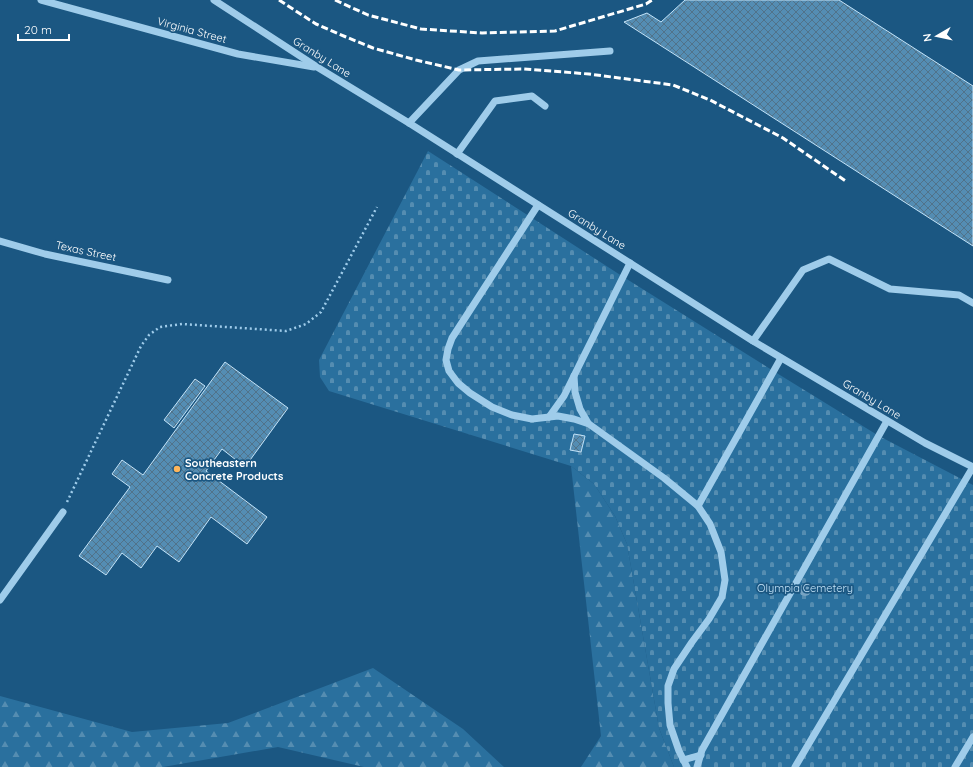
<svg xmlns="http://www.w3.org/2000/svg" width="973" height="767" viewBox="0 0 973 767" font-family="Quicksand,sans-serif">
<defs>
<pattern id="forest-firs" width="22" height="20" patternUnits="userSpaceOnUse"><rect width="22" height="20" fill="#2a709e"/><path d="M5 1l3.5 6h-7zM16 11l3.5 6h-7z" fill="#558db1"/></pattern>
<pattern id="cemetery-stones" width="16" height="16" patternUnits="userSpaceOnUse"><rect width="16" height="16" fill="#2a709e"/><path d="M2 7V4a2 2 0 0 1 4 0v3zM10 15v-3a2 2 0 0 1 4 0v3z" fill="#558db1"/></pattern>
<pattern id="building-cross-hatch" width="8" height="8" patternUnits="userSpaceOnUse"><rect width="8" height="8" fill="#548db3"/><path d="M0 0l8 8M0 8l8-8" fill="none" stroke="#51738a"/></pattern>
</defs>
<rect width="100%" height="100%" fill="#1b5782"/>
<g fill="url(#forest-firs)">
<path d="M571 466 594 484 615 516 627 544 659 728 674 767H581L601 736Z"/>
<path d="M373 668 463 729 504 767H364L278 747 163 767H0V696L132 732 228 723Z"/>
</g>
<path fill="url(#cemetery-stones)" d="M428 151 625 278 775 372 879 436 973 485V767H674L659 728 627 544 615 516 594 484 571 466 329 391 320 377 319 360Z"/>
<g fill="url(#building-cross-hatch)" stroke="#c3e3f8">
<path d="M685 0H839L973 86V246L624 22 647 13 661 22Z"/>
<path d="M225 362 288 408 245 467 222 449 206 471 267 517 247 544 211 517 179 562 157 546 141 568 122 553 106 575 79 556 130 487 112 474 122 460 143 475Z"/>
<path d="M195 379 205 386 174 428 164 420Z"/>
<path d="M574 434 585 436 581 452 570 450Z"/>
</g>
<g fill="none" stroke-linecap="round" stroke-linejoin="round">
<path stroke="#9fccea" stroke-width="2.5" stroke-dasharray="2 3" stroke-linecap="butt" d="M67 502 141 346 149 335 160 327 182 324 286 331 306 324 321 312 377 207"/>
<g stroke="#9fccea" stroke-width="7">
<path d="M41 0 238 54 314 67"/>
<path d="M214 0 317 67 409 123 753 341 925 443 973 467"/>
<path d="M409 123 459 70 478 61 610 51"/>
<path d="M457 154 495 101 532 96 545 106"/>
<path d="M538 205 452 338 448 349 446 360 449 371 458 383 470 393 492 407 512 415 532 419 558 416 574 419 589 424 664 478 698 506 710 524 721 552 725 580 722 597 709 619 692 642 674 669 668 686V703L670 725 679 751 687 767"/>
<path d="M0 241 45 254 168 280"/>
<path d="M753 341 803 270 829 259 890 289 959 295 973 303"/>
<path d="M574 376 575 392 580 409 588 423"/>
<path d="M549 417 564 396 630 263"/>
<path d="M698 506 781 358"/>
<path d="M0 600 63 512"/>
<path d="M683 760 701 755"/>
<path d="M697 767 702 750 887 421"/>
<path d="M795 767 973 467"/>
<path d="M955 767 973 737"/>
</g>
<g stroke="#fff" stroke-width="3" stroke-dasharray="7 3" stroke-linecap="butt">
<path d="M279 0 316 24 346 37 373 48 416 60 459 70 524 69 589 74 673 85 710 100 783 138 847 182"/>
<path d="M335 0 368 15 421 29 482 33 555 31 646 4 652 0"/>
</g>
</g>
<circle fill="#77a4c3" cx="805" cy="590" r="6"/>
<circle fill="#fcb55b" stroke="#1b5782" stroke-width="1.5" cx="177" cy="469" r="4"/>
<g text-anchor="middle" stroke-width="3.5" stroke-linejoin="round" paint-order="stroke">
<g font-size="11" fill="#fff" stroke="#1b5782">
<text transform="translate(192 30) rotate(15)" y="4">Virginia Street</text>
<text transform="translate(322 57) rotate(32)" y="4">Granby Lane</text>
<text transform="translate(597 229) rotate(32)" y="4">Granby Lane</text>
<text transform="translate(86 251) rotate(12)" y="4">Texas Street</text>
<text transform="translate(872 399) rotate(31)" y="4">Granby Lane</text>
</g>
<g font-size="11" font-weight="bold" fill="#fff" stroke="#1b5782" text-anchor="start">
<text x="185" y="467">Southeastern<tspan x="185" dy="13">Concrete Products</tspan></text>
</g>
<g font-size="11" fill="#c3e3f8" stroke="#1b5782">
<text x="805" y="592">Olympia Cemetery</text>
</g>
</g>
<g transform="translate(937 36) rotate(261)" stroke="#1b5782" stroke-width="3" paint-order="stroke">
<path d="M0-3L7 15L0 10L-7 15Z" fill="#ffffff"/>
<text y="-6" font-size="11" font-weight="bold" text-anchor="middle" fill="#ffffff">N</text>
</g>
<path d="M18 34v6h51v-6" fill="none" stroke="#ffffff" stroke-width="2"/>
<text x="24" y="34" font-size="12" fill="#ffffff" stroke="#1b5782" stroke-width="3" paint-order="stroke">20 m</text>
</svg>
